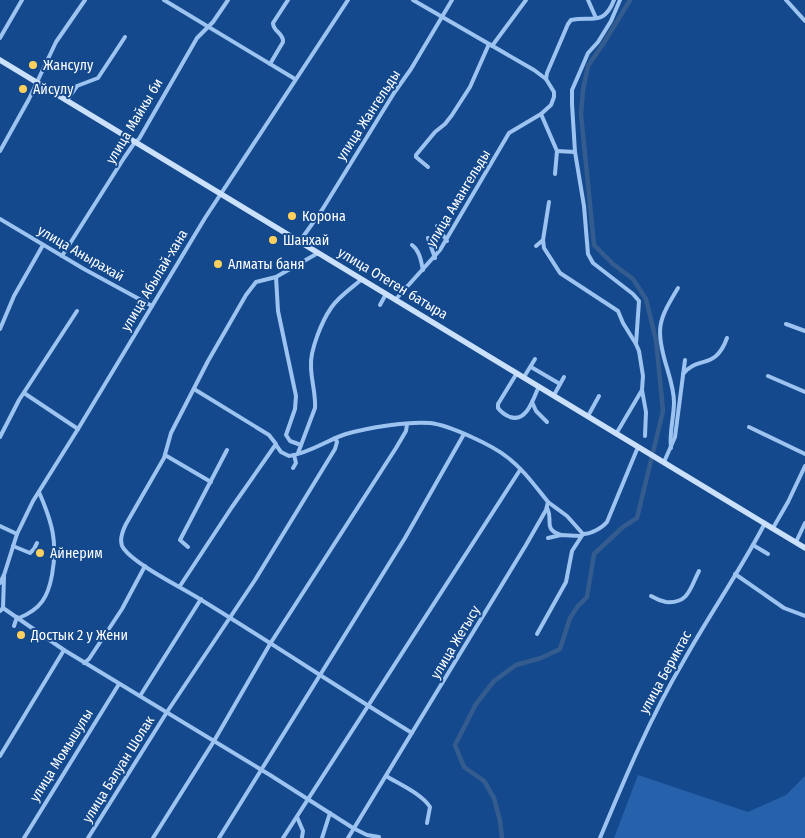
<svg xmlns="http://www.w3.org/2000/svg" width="805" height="838" viewBox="0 0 805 838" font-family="'Fira Sans Condensed',sans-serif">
<rect width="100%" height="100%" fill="#14498d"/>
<path fill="#2662ac" d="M638 775 748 812 786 795 805 776V838H614Z"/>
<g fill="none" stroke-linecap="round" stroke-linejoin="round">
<path stroke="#355c8e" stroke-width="4.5" d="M502 838 500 821 494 798 484 781 464 767 455 745 476 704 494 681 516 665 541 658 560 649 570 618 578 606 587 597 594 554 623 527 637 518 663 411 656 340 646 299 633 279 613 264 594 245 581 114 583 90 588 66 605 41 630 0"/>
<g stroke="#9dc3f0" stroke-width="4">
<path d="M164 0 295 79"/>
<path d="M413 0 534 70 546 79"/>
<path d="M588 0 596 18"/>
<path d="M620 0 611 21 598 42 588 53 582 67 572 90V104L575 152 584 206 588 254 593 263 633 294 639 301 636 344"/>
<path d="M786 0 805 21"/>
<path d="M0 38 22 0"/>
<path d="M492 46 526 0"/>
<path d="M270 64 283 42C284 33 273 32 273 23L288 0"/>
<path d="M67 100 77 86 98 78 125 37"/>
<path d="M541 114 557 151 555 174"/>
<path d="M0 151 29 99 56 42 85 0"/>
<path d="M557 151 575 152"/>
<path d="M428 167 416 157V155L435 132 445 124 452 115 470 87 489 44"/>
<path d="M549 202 543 240 544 248 560 273 618 311 623 323 636 344 639 351 643 376 642 390 616 434"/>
<path d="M0 219 84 269 152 306"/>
<path d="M437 226 447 241"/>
<path d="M428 238 435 258"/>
<path d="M300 241 322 210 394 93 411 69 452 0"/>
<path d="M412 245C420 251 421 261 423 270"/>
<path d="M536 246 543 240"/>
<path d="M318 253 276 277 256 282 246 295 208 361 171 433 164 458 126 524C122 532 118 542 124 549 137 566 183 588 203 601 273 644 342 690 412 733"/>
<path d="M62 256 124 158 135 142 139 139 197 38 213 22 228 0"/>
<path d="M276 277 278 311 296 396 295 409 286 435 290 441 301 445"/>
<path d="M396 299 440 250 509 133 541 114 551 105 554 97V92L546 79 547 73 568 24 571 20C592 16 604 26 614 0"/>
<path d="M380 305 386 294"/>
<path d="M786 324 805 331"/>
<path d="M0 329 14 296 43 245"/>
<path d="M531 367 560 384"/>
<path d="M517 373 498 404V408C501 412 505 415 510 417 527 423 534 397 539 386"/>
<path d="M683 374C698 355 715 371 727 338"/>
<path d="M768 376 805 392"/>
<path d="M524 377 535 359"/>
<path d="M642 390 646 412 645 436"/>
<path d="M24 393 78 429"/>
<path d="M554 395 564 377"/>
<path d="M532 402 536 411 547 422"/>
<path d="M588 416 599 396"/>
<path d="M749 427 805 454"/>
<path d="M0 437 19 400 77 311"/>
<path d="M276 445 281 452 289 456C310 453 327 440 346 434 367 428 408 421 430 423 449 425 492 445 507 457 523 469 535 486 548 502L546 510 526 545 348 838"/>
<path d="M671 448C669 433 674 417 674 402 674 391 670 378 667 368 655 329 658 321 678 288"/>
<path d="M298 453 315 408C316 394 311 380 311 366 310 350 322 321 331 308 339 296 352 288 362 279"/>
<path d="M165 455 211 482"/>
<path d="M664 462 675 437 685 360"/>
<path d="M293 468 296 463 294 455"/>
<path d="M548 502 567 516 583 534"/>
<path d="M547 508C554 520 542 529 561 535"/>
<path d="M0 526 17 534"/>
<path d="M773 528 788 502 805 466"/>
<path d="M583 534C591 534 602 528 607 522L638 447"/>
<path d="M548 538 561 535 580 536"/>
<path d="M796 542 805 523"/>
<path d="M753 545 768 554"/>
<path d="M13 546 30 553 34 549 37 543"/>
<path d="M188 547 180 540 227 450"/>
<path d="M735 574 784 608 805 616"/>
<path d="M0 583 4 575 17 534 33 501 78 429 205 218 348 0"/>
<path d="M180 586 232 507 276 444 269 435 194 389"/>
<path d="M651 596C656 599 661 601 666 602 689 604 690 588 699 571"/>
<path d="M3 608 64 650 270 775 353 828 367 835 379 837"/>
<path d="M0 611 3 608 4 577"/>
<path d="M19 618C41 609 48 597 52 575 58 542 52 522 39 492"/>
<path d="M14 626 17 617"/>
<path d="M537 634 566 582 572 551 583 534"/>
<path d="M84 663 89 659 122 609 145 566"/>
<path d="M140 696 201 599"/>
<path d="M0 756 64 650"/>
<path d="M386 776C399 784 422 794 430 807L427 823"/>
<path d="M297 817 303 831 302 837"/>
<path d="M24 838 119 684"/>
<path d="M88 838 167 712 255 580 335 449 337 442 335 438"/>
<path d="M153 838 214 741 270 644 396 448 406 431 407 424"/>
<path d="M219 838 405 538 464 434"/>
<path d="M283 838 520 470"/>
<path d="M322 838 330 813"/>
<path d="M600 838C625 778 650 718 683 662 709 615 740 571 765 523"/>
</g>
<path stroke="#cbe0fb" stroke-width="5.5" d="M0 60 805 548"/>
</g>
<g fill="#ffd05d" stroke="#14498d" stroke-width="2">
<circle cx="33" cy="65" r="5"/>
<circle cx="23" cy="89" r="5"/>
<circle cx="292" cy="216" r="5"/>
<circle cx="273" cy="240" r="5"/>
<circle cx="218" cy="264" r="5"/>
<circle cx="40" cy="553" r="5"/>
<circle cx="21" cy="635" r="5"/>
</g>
<g text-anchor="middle" stroke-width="4" stroke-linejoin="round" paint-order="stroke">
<g font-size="14" fill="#fff" stroke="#14498d" text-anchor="start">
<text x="43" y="70">Жансулу</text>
<text x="33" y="94">Айсулу</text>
<text x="302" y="221">Корона</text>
<text x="283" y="245">Шанхай</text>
<text x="228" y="269">Алматы баня</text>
<text x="50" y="558">Айнерим</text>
<text x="31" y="640">Достык 2 у Жени</text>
</g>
<g font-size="14" fill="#fff" stroke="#14498d">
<text transform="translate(368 115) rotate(-57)" y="5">улица Жангельды</text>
<text transform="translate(134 121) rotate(-59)" y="5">улица Майкы би</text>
<text transform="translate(458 198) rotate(-59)" y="5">улица Амангельды</text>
<text transform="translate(81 253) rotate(30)" y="5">улица Анырахай</text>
<text transform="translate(154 280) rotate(-59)" y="5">улица Абылай-хана</text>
<text transform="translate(393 283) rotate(31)" y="5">улица Отеген батыра</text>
<text transform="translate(455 642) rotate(-59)" y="5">улица Жетысу</text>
<text transform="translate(665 672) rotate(-61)" y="5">улица Бериктас</text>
<text transform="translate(61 755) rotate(-58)" y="5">улица Момышулы</text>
<text transform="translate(118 769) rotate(-58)" y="5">улица Балуан Шолак</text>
</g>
</g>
</svg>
